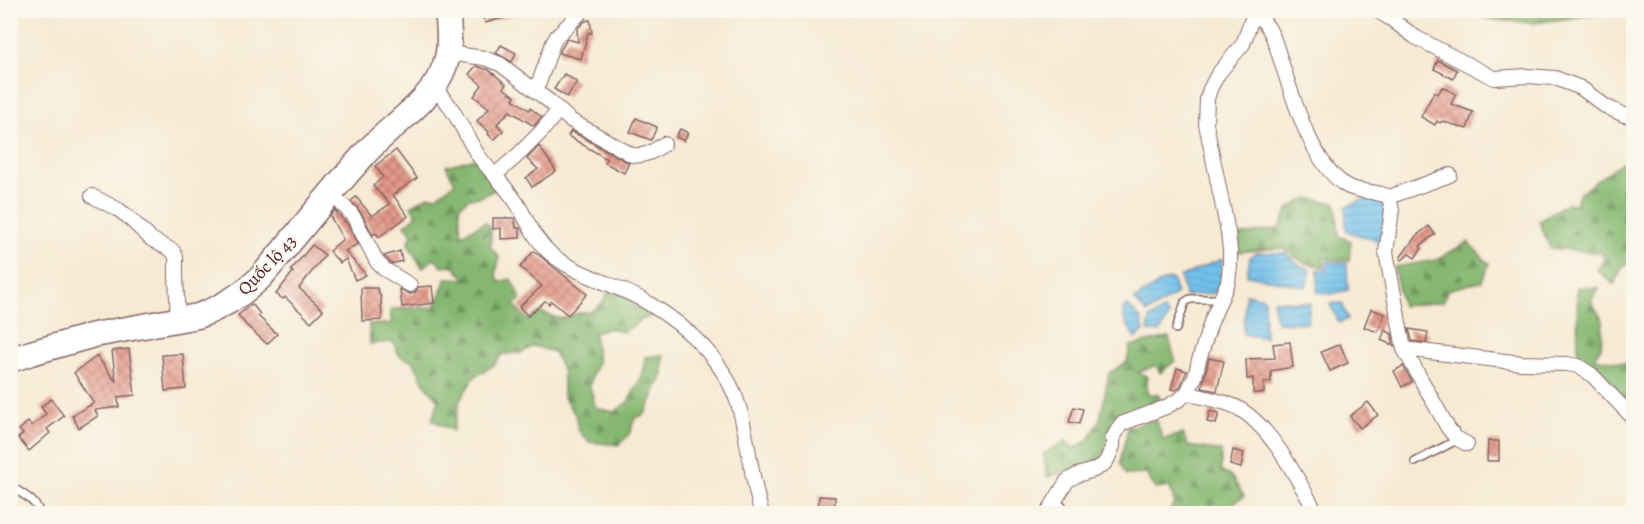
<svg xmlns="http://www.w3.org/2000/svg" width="1644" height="524" viewBox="0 0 1644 524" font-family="Alegreya,serif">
<defs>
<pattern id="forest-firs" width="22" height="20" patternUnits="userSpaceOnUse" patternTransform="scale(1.5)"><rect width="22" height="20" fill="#85b771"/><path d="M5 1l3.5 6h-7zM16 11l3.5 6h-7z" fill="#6f945d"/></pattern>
<pattern id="water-rules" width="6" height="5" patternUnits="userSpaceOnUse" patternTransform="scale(1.5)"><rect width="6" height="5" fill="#71c1ec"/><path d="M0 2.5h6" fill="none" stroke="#63a5cb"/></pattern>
<pattern id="building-cross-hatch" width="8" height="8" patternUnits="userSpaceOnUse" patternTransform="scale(1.5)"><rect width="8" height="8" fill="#e4998a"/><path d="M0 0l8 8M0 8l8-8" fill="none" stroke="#bb7c71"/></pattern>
</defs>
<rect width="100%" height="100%" fill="#fbf7ec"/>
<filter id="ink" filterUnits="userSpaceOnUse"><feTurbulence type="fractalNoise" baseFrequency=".0167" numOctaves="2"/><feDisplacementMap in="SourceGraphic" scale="12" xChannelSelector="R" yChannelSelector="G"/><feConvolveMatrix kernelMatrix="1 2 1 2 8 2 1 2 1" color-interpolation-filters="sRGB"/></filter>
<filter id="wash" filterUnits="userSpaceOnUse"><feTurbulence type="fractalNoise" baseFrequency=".008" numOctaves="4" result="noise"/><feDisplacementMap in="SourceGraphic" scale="24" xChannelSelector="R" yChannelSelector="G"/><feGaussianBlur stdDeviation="1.35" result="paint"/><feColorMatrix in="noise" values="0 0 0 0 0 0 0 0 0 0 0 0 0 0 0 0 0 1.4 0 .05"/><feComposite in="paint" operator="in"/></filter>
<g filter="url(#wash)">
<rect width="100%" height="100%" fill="#f6ead3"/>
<g fill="url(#forest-firs)" stroke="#686b4e" stroke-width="1.5">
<path d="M1462 11H1624L1534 23 1493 20Z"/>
<path d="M476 158 499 188 480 197 469 198 459 207 461 235 485 222 491 228V244L489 245 499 257 496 274 499 282 511 279 521 299 514 305 528 320 540 312 561 319 578 313 590 312 602 303 608 292 625 295 631 299 633 306 647 308 651 316 641 320 624 332 609 328 594 333 598 363 592 375 590 387 596 408 614 412 627 403 643 375 645 357 663 355V374L645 414 634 419 631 432 619 445 589 442 578 430 576 416 563 396V372L554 352 533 346 521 353 502 354 494 365 474 377 460 400 453 431 432 420 439 401 424 383 413 361 400 357 393 342 370 344 369 324H391V309L435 307 446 278 466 279 452 265 442 267 435 258 422 268 408 244 412 234 405 225 417 215 411 206 428 196H437L455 183 446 166Z"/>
<path d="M1626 159 1633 169V262L1623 266 1614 284 1597 270 1604 260 1602 253 1550 248 1539 221 1567 203 1575 204 1580 193Z"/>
<path d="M1308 198 1336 203 1339 236 1351 241 1349 261 1324 258V267L1304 263 1282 248 1239 252 1237 236 1280 228 1288 209Z"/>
<path d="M1468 242 1489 264 1482 281 1447 290 1443 302 1402 306 1394 267 1436 260Z"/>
<path d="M1577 287 1599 288 1591 301 1603 321 1601 347 1594 358 1633 365V410L1578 360Z"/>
<path d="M1169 337 1175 361 1160 373 1156 365 1138 372 1147 377V394L1159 395 1160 402 1122 417 1111 426 1106 441 1105 453 1097 463 1047 477 1043 454 1066 441 1074 449 1089 439 1100 419 1109 373 1127 362 1130 346Z"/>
<path d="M1156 420 1163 439 1183 434 1188 446 1221 451V472L1231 476 1244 496 1219 513H1169L1174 502 1170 487 1156 489 1146 474 1126 475 1120 463 1128 427Z"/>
</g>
<g fill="url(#water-rules)" stroke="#5e708c" stroke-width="1.5">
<path d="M1368 197 1383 203 1387 218 1382 240H1375L1346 231V207Z"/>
<path d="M1256 253H1285L1301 266 1311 270 1306 287 1247 275 1250 257Z"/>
<path d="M1222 259 1221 281 1215 293 1185 296 1184 289 1180 277Z"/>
<path d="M1327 261 1347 263 1348 290 1332 294 1317 292 1318 269 1326 270Z"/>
<path d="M1172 279 1177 294 1147 313 1134 300 1165 280Z"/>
<path d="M1246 294 1264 298 1265 338 1243 334Z"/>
<path d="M1273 300 1310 303 1307 323 1276 322Z"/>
<path d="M1342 303 1348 319 1339 323 1330 304Z"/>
<path d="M1127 305 1141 319 1144 331 1135 339 1123 316V308Z"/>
<path d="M1164 310 1169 316 1160 332 1148 331 1150 318Z"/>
</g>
<g id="blocks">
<g fill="url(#building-cross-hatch)">
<path d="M490 10H520V13L485 23 482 13Z"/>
<path d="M590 20 592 33H588L581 59 559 53 567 39 578 42 577 29 585 21Z"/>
<path d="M501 45 516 53 512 62 496 53Z"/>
<path d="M1438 60 1457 70 1453 79 1434 69Z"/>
<path d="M476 66 489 70 506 84 503 88 515 96 513 99 529 110 530 108 542 117 534 126 510 111 497 124 503 131 494 140 488 134 489 132 477 121 489 108 474 96 482 85 469 74Z"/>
<path d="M564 74 577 82 567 97 554 89Z"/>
<path d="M1442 87 1456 94 1451 104 1473 112 1467 129 1442 121 1440 123 1437 121 1435 125 1421 117 1434 92 1438 94Z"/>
<path d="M636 118 657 127 651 140 630 132Z"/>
<path d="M680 129 688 133 684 141 676 137Z"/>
<path d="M571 131 629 163 624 173 605 163 607 159 568 136Z"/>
<path d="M539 146 556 171 532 187 526 178 538 169 527 159Z"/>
<path d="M396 150 417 178 393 195 408 216 379 237 376 233 373 235 362 214 351 201 356 197 372 216 390 204 373 186 383 177 375 166Z"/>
<path d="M335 210 347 224 358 244 345 251 366 275 355 280 346 259 340 263 329 251 343 239 330 216Z"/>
<path d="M493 218H515L516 228H520V238L501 239V228L493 229Z"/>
<path d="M1429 226 1435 234 1420 246 1422 248 1415 258 1409 254 1402 260 1400 258 1416 236Z"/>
<path d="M312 245 325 255 299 288 323 310 311 322 285 297 283 299 276 294 293 272 291 270Z"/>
<path d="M400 251 402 261 392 264 384 256Z"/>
<path d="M534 251 587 294 568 315 551 301 549 304 545 301 528 316 519 307 542 286 520 267Z"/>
<path d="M432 286 434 303 402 307 400 289 410 294 415 293 418 287Z"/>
<path d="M361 288H377L381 298 382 320 362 321Z"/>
<path d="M252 304 260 314 258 316 277 334 267 344 246 325 238 315Z"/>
<path d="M1371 309 1385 314 1378 332 1364 327Z"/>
<path d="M1409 329 1428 332 1426 343 1412 341Z"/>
<path d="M1385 330 1392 334 1394 346 1381 340Z"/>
<path d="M1290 342 1293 367 1271 371V382H1264V393H1253V378L1247 379 1246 359 1275 358 1273 344Z"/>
<path d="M1340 344 1348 363 1330 371 1321 352Z"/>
<path d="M129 349 135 395 118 397 119 407 95 410 98 416 79 428 72 416 94 403 74 373 97 356 116 382 112 351Z"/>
<path d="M183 354 186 389 165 391 162 355Z"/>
<path d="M1209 358 1224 361 1217 391 1202 388Z"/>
<path d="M1403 366 1412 382 1402 387 1394 371Z"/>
<path d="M1177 368 1187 371 1180 387 1176 390 1171 389Z"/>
<path d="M51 399 64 416 47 429 50 433 29 451 18 438 23 434 19 430 28 422 32 426 46 414 41 407Z"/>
<path d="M1368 402 1378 415 1360 428 1350 416Z"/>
<path d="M1074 407 1083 409 1079 424 1069 422Z"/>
<path d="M1210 411 1219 413 1216 424 1207 422Z"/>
<path d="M1488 441H1499V461H1487Z"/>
<path d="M1233 450 1244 453 1241 468 1230 465Z"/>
<path d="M819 496 835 497 834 513H818Z"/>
</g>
</g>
</g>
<g filter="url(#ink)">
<use href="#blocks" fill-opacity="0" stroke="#866666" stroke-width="1.5"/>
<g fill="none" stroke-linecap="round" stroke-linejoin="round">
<defs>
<g id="lane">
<path d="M1176 329 1185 302 1190 299H1222"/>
<path d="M1415 462 1451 443 1456 438"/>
<path d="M10 486C22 494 36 500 40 514"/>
<path d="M1055 501 1072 514"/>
</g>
<g id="street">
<path d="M1376 10 1391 19 1415 37 1494 78 1527 76 1555 78 1581 88 1605 106 1624 115 1634 116"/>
<path d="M1255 13C1273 28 1275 43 1282 64 1294 101 1312 163 1345 185 1357 193 1376 190 1389 197L1392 210 1386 252 1404 349 1448 428 1456 438 1467 444"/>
<path d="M448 53 484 58 500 64 549 101 570 120 632 155C645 157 654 151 664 144"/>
<path d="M433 87C439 94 446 100 451 108 461 123 468 140 478 155 490 172 507 187 518 205 528 222 535 240 551 254 576 275 619 285 648 303 687 326 726 362 739 407 749 442 751 479 762 514"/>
<path d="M536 91 553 43 557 36 581 12"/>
<path d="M495 175 519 154 541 132 558 111"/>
<path d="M331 194 350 212 355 219 377 262 384 269 410 285"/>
<path d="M92 196 119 210 127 216 151 239 173 251 176 257V276L178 321"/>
<path d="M1389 197 1450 175"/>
<path d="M1404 349 1522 363 1567 364 1578 366 1592 375 1634 419"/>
<path d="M1187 393C1203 398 1222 400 1236 407 1271 425 1298 480 1317 514"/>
<path d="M1047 514 1067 481 1077 475 1094 470 1103 465 1107 460 1113 446V438L1121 424 1166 407 1180 399 1187 393 1195 377 1199 360 1211 322 1228 282 1230 266V250L1228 232 1206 124 1207 99 1210 89 1218 74 1243 44 1255 10"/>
</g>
<path id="highway" d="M10 360 31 353 94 335 198 316C223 307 242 295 261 277 295 237 327 196 362 157 387 127 432 103 445 65 451 48 449 28 447 10"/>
</defs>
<use href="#lane" stroke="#866666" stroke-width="10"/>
<use href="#street" stroke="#866666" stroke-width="16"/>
<use href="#highway" stroke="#866666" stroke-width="27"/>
<use href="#lane" stroke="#fff" stroke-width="7"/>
<use href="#street" stroke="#fff" stroke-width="14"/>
<use href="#highway" stroke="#fff" stroke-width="24"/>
</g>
</g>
<g text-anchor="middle" stroke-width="4.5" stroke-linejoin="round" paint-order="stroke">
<g font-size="18" fill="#4a1f2b" stroke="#fbf7ec">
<text transform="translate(267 265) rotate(-46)" y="6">Quốc lộ 43</text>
</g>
</g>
<rect width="1644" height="524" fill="none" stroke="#fbf7ec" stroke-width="36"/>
</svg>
